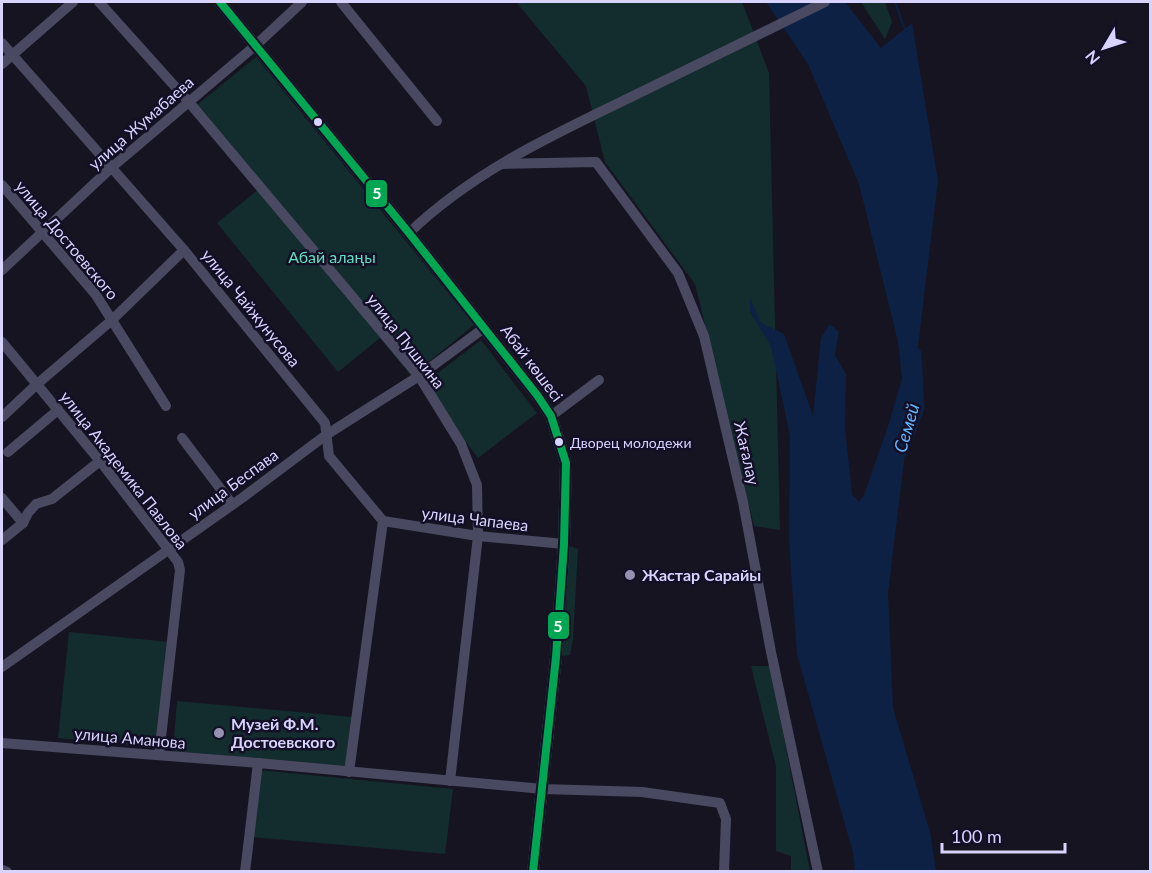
<svg xmlns="http://www.w3.org/2000/svg" width="1152" height="873" viewBox="0 0 1152 873" font-family="Lato,sans-serif">
<rect width="100%" height="100%" fill="#161421"/>
<g fill="#132c2d">
<path d="M516 2H742L769 73 780 530 754 526 695 284 605 162 586 86Z"/>
<path d="M861 2H885L892 22 885 39Z"/>
<path d="M256 57 474 325 411 376 380 338 338 372 217 223 259 189 193 108Z"/>
<path d="M481 340 537 413 478 458 422 385Z"/>
<path d="M564 544 578 549 573 639 570 655 556 657Z"/>
<path d="M69 632 169 642 159 748 58 738Z"/>
<path d="M751 666H770L810 871H791V856L776 851V766Z"/>
<path d="M177 701 352 717 348 768 173 752Z"/>
<path d="M259 770 453 789 445 854 252 837Z"/>
</g>
<path fill="#0d2144" d="M766 2H845L881 48 912 23 938 181 888 593 893 708 930 832 936 871H855L853 853 797 654 789 541 790 436 771 346 750 312V298L761 323 784 334 813 416 821 338 830 324 839 332 835 355 846 374 845 427 852 494 859 502 864 495 889 423 902 379 898 342 859 184 808 64Z"/>
<g fill="none" stroke-linecap="round" stroke-linejoin="round">
<path stroke="#0d2144" stroke-width="2" d="M895 2 905 30"/>
<path stroke="#0d2144" stroke-width="15" d="M901 450 917 407 914 354"/>
<g stroke="#4a4962" stroke-width="10">
<path d="M99 2 188 101 419 376 461 444 477 485 478 536 450 781"/>
<path d="M341 2 437 121"/>
<path d="M2 43 184 250 325 423 329 456 383 521 349 772"/>
<path d="M2 64 73 2"/>
<path d="M502 164 596 162 678 273 704 336 743 502 771 652 818 872"/>
<path d="M2 185 96 295 166 406"/>
<path d="M409 233C471 173 552 135 629 98 694 66 759 34 825 2"/>
<path d="M2 270 111 168 256 45 302 2"/>
<path d="M2 342 100 461 178 562 180 570 159 755"/>
<path d="M551 416 599 380"/>
<path d="M2 417 36 385 112 320 184 250"/>
<path d="M182 438 232 504"/>
<path d="M8 452 58 410"/>
<path d="M2 498 23 523"/>
<path d="M383 521 478 536 564 544"/>
<path d="M2 540 23 523 28 513 36 504 52 499 100 461"/>
<path d="M2 667 242 498 326 435 419 376 484 328"/>
<path d="M2 743 258 763 543 789 642 792 720 803 726 819 724 872"/>
<path d="M2 870 7 872"/>
<path d="M245 872 258 763"/>
</g>
<path stroke="#5e5373" stroke-width="12" d="M220 2 409 233 537 395 551 416 566 463 564 544 556 657 533 872"/>
<defs>
<path id="bus-1" d="M220 2 409 233 537 395 551 416 566 463 564 544 556 657 533 872"/>
</defs>
<use href="#bus-1" stroke="#130f26" stroke-width="12"/>
<use href="#bus-1" stroke="#00a651" stroke-width="8"/>
</g>
<g fill="#d9d4ff" stroke="#130f26" stroke-width="2">
<circle cx="318" cy="122" r="5"/>
<circle cx="559" cy="442" r="5"/>
</g>
<g fill="#9591b1" stroke="#130f26" stroke-width="2">
<circle cx="630" cy="575" r="6"/>
<circle cx="219" cy="733" r="6"/>
</g>
<g text-anchor="middle" stroke-width="5" stroke-linejoin="round" paint-order="stroke">
<g font-size="14" fill="#d9d4ff" stroke="#130f26" text-anchor="start">
<text x="570" y="448">Дворец молодежи</text>
</g>
<g font-size="16" fill="#d9d4ff" stroke="#130f26">
<text transform="translate(141 123) rotate(-41)" y="6">улица Жумабаева</text>
<text transform="translate(67 240) rotate(50)" y="6">улица Достоевского</text>
<text transform="translate(251 308) rotate(51)" y="6">улица Чайжунусова</text>
<text transform="translate(406 341) rotate(52)" y="6">улица Пушкина</text>
<text transform="translate(532 363) rotate(53)" y="6">Абай көшесі</text>
<text transform="translate(747 453) rotate(77)" y="6">Жағалау</text>
<text transform="translate(124 470) rotate(52)" y="6">улица Академика Павлова</text>
<text transform="translate(233 484) rotate(-36)" y="6">улица Беспава</text>
<text transform="translate(475 519) rotate(7)" y="6">улица Чапаева</text>
<text transform="translate(130 738) rotate(5)" y="6">улица Аманова</text>
</g>
<g font-size="16" fill="#5fe0c0" stroke="#130f26">
<text x="332" y="263">Абай алаңы</text>
</g>
<g font-size="16" font-weight="bold" fill="#d9d4ff" stroke="#130f26" text-anchor="start">
<text x="642" y="581">Жастар Сарайы</text>
<text x="231" y="730">Музей Ф.М.<tspan x="231" dy="18">Достоевского</tspan></text>
</g>
<g font-size="18" font-style="italic" fill="#62b6ff" stroke="#130f26">
<text transform="translate(907 428) rotate(-74)" y="6">Семей</text>
</g>
</g>
<g stroke="#130f26" stroke-width="2">
<rect x="365" y="179" width="23" height="29" rx="6" fill="#00a651"/>
<rect x="547" y="611" width="23" height="29" rx="6" fill="#00a651"/>
</g>
<g font-size="16" text-anchor="middle" font-weight="bold" fill="#fff">
<text x="377" y="199">5</text>
<text x="558" y="632">5</text>
</g>
<rect width="1152" height="873" fill="none" stroke="#d9d4ff" stroke-width="6"/>
<g transform="translate(1104 48) rotate(231)" stroke="#130f26" stroke-width="4.5" paint-order="stroke">
<path d="M0-4.5L10 22L0 15L-10 22Z" fill="#d9d4ff"/>
<text y="-9" font-size="16" font-weight="bold" text-anchor="middle" fill="#d9d4ff">N</text>
</g>
<path d="M942 843v9h123v-9" fill="none" stroke="#d9d4ff" stroke-width="3"/>
<text x="951" y="843" font-size="18" fill="#d9d4ff" stroke="#130f26" stroke-width="4.5" paint-order="stroke">100 m</text>
</svg>
